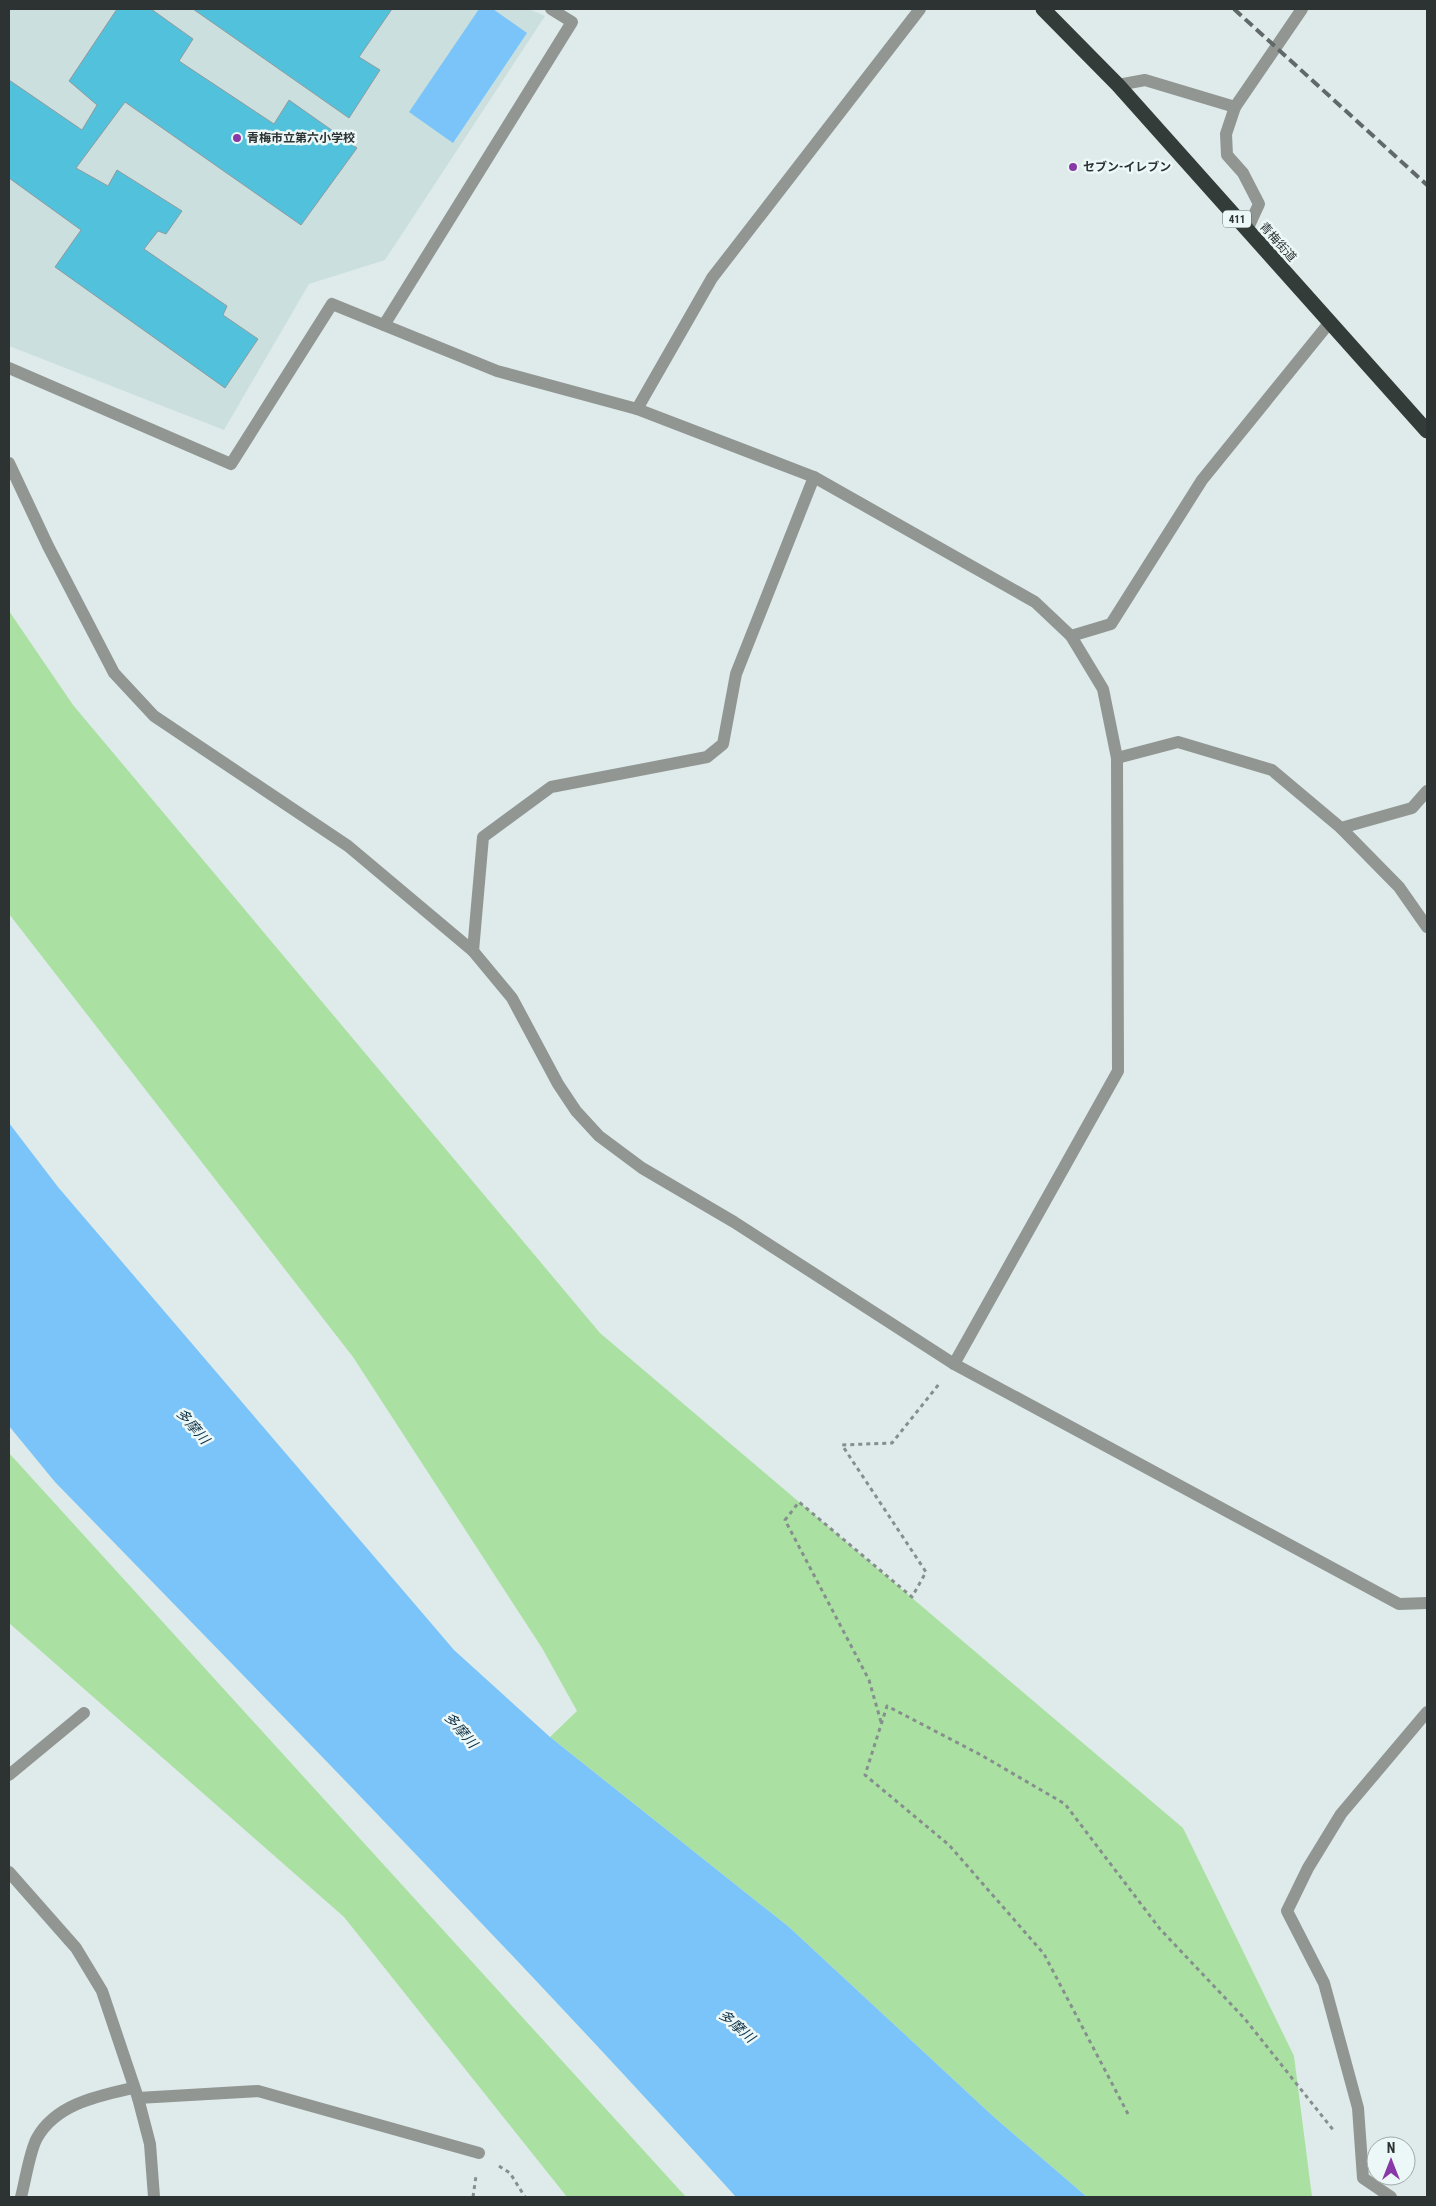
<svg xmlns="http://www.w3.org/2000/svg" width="1436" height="2206" viewBox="0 0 1436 2206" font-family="'Roboto Condensed','Noto Sans JP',sans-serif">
<rect width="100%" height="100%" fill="#deebea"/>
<path fill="#cbe0de" d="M9 9H529L545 16 385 260 309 284 224 430 9 346Z"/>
<g fill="#aae1a2">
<path d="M9 611 73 705 600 1333 1183 1828 1294 2056 1312 2197H1087L995 2118 789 1927 550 1737 577 1711 542 1648 353 1357 9 914Z"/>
<path d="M9 1453 686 2197H567L344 1917 9 1623Z"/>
</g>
<g fill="#7ac4f9">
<path d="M479 9H493L527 33 453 143 409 112Z"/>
<path d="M9 1123 58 1187 454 1650 550 1737 789 1927 995 2118 1087 2197H736C515 1953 285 1718 55 1482L9 1426Z"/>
</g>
<g fill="#52c1db" stroke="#909b9e">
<path d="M117 9H151L193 39 179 61 274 124 289 100 357 148 301 225 125 102 76 168 108 186 117 170 182 211 166 234 158 231 144 249 227 306 223 315 258 339 225 388 55 267 81 230 9 178V80L82 130 97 105 69 81Z"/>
<path d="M193 9H392L359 57 380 70 349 118Z"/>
</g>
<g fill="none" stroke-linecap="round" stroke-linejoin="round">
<g stroke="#868f8e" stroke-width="3" stroke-dasharray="4 4" stroke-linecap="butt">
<path d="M881 1722 869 1680 785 1520 799 1502 912 1597 926 1572 842 1445 892 1443 939 1384"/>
<path d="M1128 2114 1044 1954 949 1845 865 1775 887 1706 981 1755 1065 1804 1160 1929 1245 2019 1334 2131"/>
<path d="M499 2166 510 2173 525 2197"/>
<path d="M473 2197 476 2176"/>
</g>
<g stroke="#919693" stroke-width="12">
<path d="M1118 85 1145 80 1235 107 1302 9"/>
<path d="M1235 107 1226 134 1227 155 1243 173 1259 204 1247 230"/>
<path d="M384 325 572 22 551 9"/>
<path d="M9 368 231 464 332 304 497 371 637 409 814 477 1035 602 1071 636 1103 689 1117 758 1118 1071 954 1364"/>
<path d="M637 409 712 278 920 9"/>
<path d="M9 463 48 546 114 673 154 716 348 846 473 951 512 998 558 1084 576 1111 599 1136 642 1168 734 1222 954 1364 1399 1604 1427 1603"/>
<path d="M1071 636 1111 624 1202 480 1330 322"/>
<path d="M1117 758 1178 742 1272 770 1341 828 1412 808 1427 791"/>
<path d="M1341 828 1399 887 1427 927"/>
<path d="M473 951 483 837 551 787 707 757 723 744 736 674 814 477"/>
<path d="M9 1775 84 1713"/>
<path d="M9 1872 76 1948 102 1991 138 2098 150 2144 154 2197"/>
<path d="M138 2098 258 2091 479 2153"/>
<path d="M21 2197C25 2182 30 2150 37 2138 56 2104 98 2096 133 2088"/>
<path d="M1391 2197 1363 2178 1358 2108 1324 1983 1287 1911 1308 1868 1341 1814 1427 1712"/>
</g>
<path stroke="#333c38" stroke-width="15" d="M1043 9 1118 85 1427 431"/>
<path stroke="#616868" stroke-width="4" stroke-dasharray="10 5" stroke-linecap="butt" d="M1234 9 1427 185"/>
</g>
<g fill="#8938a7" stroke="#ecf8f7" stroke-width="2">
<circle cx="237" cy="138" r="5"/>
<circle cx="1073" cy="167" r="5"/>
</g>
<g text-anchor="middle" stroke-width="5" stroke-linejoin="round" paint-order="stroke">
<rect fill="#ecf8f7" stroke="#666d6d" stroke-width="1" x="1223" y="210.5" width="28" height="17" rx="4"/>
<g font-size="11" font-weight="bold" fill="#2d3232">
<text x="1237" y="223">411</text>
</g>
<g font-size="12" font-weight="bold" fill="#2d3232" stroke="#ecf8f7" text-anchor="start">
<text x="247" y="142">青梅市立第六小学校</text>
<text x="1083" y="171">セブン-イレブン</text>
</g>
<g font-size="12" fill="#2d3232" stroke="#ecf8f7">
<text transform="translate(1278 242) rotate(48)" y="4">青梅街道</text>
</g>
<g font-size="14" font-style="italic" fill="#113247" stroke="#ecf8f7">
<text transform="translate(193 1426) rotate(49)" y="5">多摩川</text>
<text transform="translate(461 1730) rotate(49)" y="5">多摩川</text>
<text transform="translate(737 2026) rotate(41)" y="5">多摩川</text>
</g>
</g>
<rect width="1436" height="2206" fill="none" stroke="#2d3232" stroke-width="20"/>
<g transform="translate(1391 2161)"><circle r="24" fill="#ecf8f7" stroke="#a0a9a8"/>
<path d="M0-4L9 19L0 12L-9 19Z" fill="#8938a7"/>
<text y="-8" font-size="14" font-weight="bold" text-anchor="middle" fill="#2d3232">N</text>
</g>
</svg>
